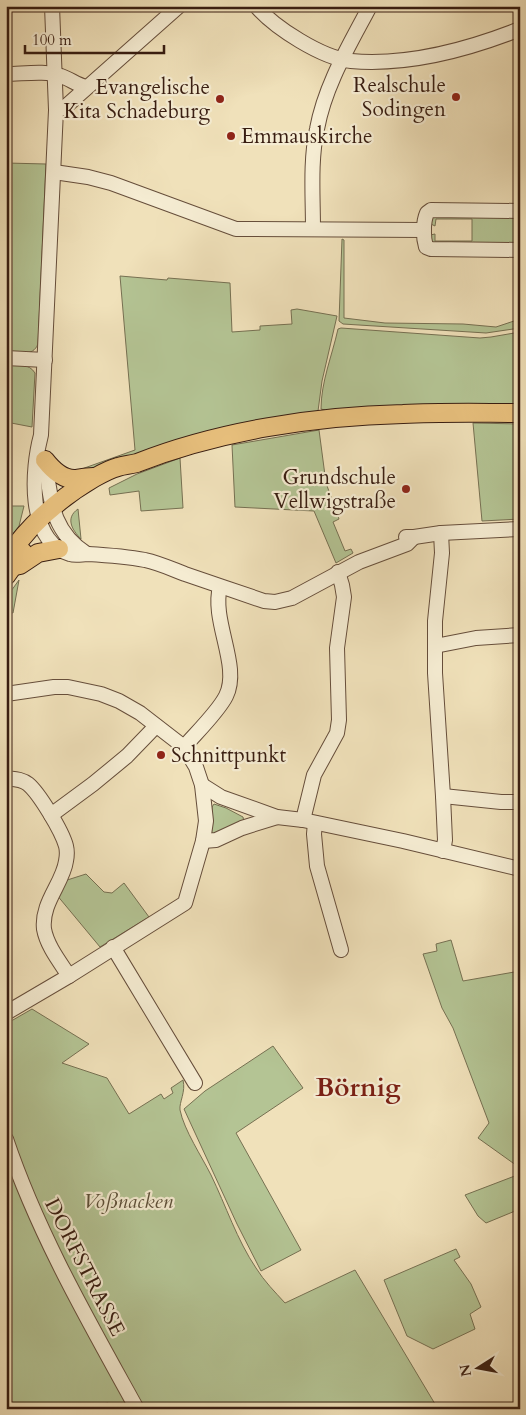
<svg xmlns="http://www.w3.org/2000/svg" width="526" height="1415" viewBox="0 0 526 1415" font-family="Cardo,serif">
<rect width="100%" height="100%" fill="#f0e1ba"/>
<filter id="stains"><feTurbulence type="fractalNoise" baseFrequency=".004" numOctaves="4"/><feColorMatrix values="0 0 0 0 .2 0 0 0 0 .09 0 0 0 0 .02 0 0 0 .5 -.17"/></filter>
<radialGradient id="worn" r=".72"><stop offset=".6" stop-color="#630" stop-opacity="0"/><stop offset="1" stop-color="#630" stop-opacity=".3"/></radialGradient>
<g fill="#b4c494" stroke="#767052">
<path d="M6 163 46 164 38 344C33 357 18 353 6 352Z"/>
<path d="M520 213V247H432L430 235 435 234V241H472V219H436L435 226 431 224 430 216Z"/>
<path d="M342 239 344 240V318L385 323 463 324 496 327 520 319V328L486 333 343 324 339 321Z"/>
<path d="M120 276 167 280 168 278 230 283 232 332 260 330V326L292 324 291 310 297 309 337 316 322 381 318 411 315 413 153 449 83 474 76 471 135 450Z"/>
<path d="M341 328 480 338 491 337 520 332V408L325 415V410L321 409C321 382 332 356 338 329Z"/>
<path d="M6 364C17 365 29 363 35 373L32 427 6 422Z"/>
<path d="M473 423 520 424V519L482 521Z"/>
<path d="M319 430 326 483 339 519 333 522 345 551 351 549 353 553 336 563 314 511 235 507 232 445Z"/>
<path d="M180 458 183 508 141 511 139 491 110 495 109 488 137 474Z"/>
<path d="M6 506H24L19 526 6 543Z"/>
<path d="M78 509 81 539C72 530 65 518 78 509Z"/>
<path d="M19 580 13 613 6 612V598Z"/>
<path d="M214 804 226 808 243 817 244 822 216 835 211 834 212 807Z"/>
<path d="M86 874 104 892 112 893 124 883 149 917 100 947 56 894 61 882Z"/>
<path d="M451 940 463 981 520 971V1168L478 1138 489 1123 453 1028 442 1008 423 954 437 951 436 944Z"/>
<path d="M32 1009 89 1044 62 1063 107 1078 129 1114 161 1094 164 1099 173 1093 171 1088 183 1080C186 1092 179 1102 180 1110 184 1130 202 1157 211 1175 226 1206 237 1240 256 1268 264 1281 275 1292 285 1303L355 1270 438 1409H142L39 1215 8 1133 6 1024Z"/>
<path d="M273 1046 303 1088 236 1133 301 1250 261 1271 237 1224 184 1109 205 1091Z"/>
<path d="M6 1147 134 1409H111L108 1403 102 1404 103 1409H6Z"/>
<path d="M520 1174V1209L486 1223 478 1216 465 1195Z"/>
<path d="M456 1249 460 1257 454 1260 471 1284 481 1307 470 1314 475 1329 433 1349 407 1336 384 1280Z"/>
</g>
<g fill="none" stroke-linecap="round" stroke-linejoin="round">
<defs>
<g id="minor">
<path d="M52 6 56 110 41 435C32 468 26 541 70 554 76 556 82 554 88 554 105 555 129 557 145 560 159 563 172 569 185 574 211 583 238 592 264 601L275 602 292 598 359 562 407 544 414 537"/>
<path d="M256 6C275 28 322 58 351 61 408 66 467 50 520 29"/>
<path d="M6 74C23 74 45 70 61 76 70 79 77 85 86 87"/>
<path d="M56 110 64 108 179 6"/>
<path d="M54 172 88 177 111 183 236 229 424 230"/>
<path d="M520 211 431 210 427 213C423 222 423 237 426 247L431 249 520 250"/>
<path d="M313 229C313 196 310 161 317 129 325 85 349 46 370 6"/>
<path d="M6 358 45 360"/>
<path d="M45 459C51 499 50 530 87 554"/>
<path d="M441 533 442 553 435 621V673L443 796 445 840 443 851"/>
<path d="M406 537H414L441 533 520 529"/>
<path d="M435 646 476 638 520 635"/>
<path d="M6 694 54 687H68L101 694 119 701 140 713 184 747 196 767 202 785 206 821 203 841 185 903 69 976 6 1013"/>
<path d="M184 747C196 733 218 712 226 696 241 666 211 621 220 587"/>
<path d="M6 778C14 779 22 779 28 784 39 793 62 831 66 846 67 850 67 856 66 861 63 883 41 903 44 929 47 946 60 962 69 976"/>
<path d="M202 785 221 797 277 817 303 820 403 841 520 869"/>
<path d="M443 796 501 802H520"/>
<path d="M51 815 93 784 127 756 156 726"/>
<path d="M303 820 314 775 337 733 339 720 337 648 344 597 342 585 338 572"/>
<path d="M315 823 314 834 317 866 341 950"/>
<path d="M203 841 216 840 242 828 277 817"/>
<path d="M113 947 195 1083"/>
<path d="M6 1139C38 1234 89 1322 137 1409"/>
</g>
<g id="major">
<path d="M45 460C52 469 63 480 76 479 82 478 87 477 93 477"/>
<path d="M6 559C28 526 60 498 94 478 101 474 110 469 118 467 124 465 130 465 137 463 218 431 315 416 403 414 442 412 481 413 520 413"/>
<path d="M15 566 20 565 38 553 59 549"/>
<path d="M6 576 23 552"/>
</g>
</defs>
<use href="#minor" stroke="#664e3b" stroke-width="16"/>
<use href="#major" stroke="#381d11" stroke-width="20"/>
<use href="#minor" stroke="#f5ecd2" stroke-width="14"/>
<use href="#major" stroke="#e8c07d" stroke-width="18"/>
</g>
<g fill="#8f2418" stroke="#f5ecd2" stroke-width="2">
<circle cx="456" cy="97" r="5"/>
<circle cx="220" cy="99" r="5"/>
<circle cx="231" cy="136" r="5"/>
<circle cx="406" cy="489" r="5"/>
<circle cx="161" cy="755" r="5"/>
</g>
<g text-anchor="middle" stroke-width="4.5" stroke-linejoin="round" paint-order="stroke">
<g font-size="21" fill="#381d11" stroke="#f5ecd2" text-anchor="end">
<text x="446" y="92">Realschule<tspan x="446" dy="24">Sodingen</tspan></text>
<text x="210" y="94">Evangelische<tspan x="210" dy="24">Kita Schadeburg</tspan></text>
<text x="241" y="143" text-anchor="start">Emmauskirche</text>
<text x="396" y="484">Grundschule<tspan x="396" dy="24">Vellwigstraße</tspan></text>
<text x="171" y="762" text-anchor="start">Schnittpunkt</text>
</g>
<g font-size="21" font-style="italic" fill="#5d4f38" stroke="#f5ecd2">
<text x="128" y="1208">Voßnacken</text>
</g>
<g font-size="21" fill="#381d11" stroke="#f5ecd2">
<text transform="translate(85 1267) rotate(63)" y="7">DORFSTRASSE</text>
</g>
<g font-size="26" font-weight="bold" fill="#7a1f14" stroke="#f5ecd2">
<text x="358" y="1096">Börnig</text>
</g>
</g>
<rect width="526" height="1415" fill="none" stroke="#f0e1ba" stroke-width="25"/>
<rect x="8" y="8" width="511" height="1400" fill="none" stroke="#381d11" stroke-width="2.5"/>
<rect x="12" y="12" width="501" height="1390" fill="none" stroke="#381d11"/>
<g transform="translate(478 1368) rotate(259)" stroke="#f5ecd2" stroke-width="4" paint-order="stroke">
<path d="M0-4L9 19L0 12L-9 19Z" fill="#381d11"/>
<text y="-8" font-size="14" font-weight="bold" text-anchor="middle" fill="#381d11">N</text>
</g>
<path d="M25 45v8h139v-8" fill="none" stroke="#381d11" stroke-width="2.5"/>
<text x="32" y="45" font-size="15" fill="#381d11" stroke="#f5ecd2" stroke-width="4" paint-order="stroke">100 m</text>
<rect width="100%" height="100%" filter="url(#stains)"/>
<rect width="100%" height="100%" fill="url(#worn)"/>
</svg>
